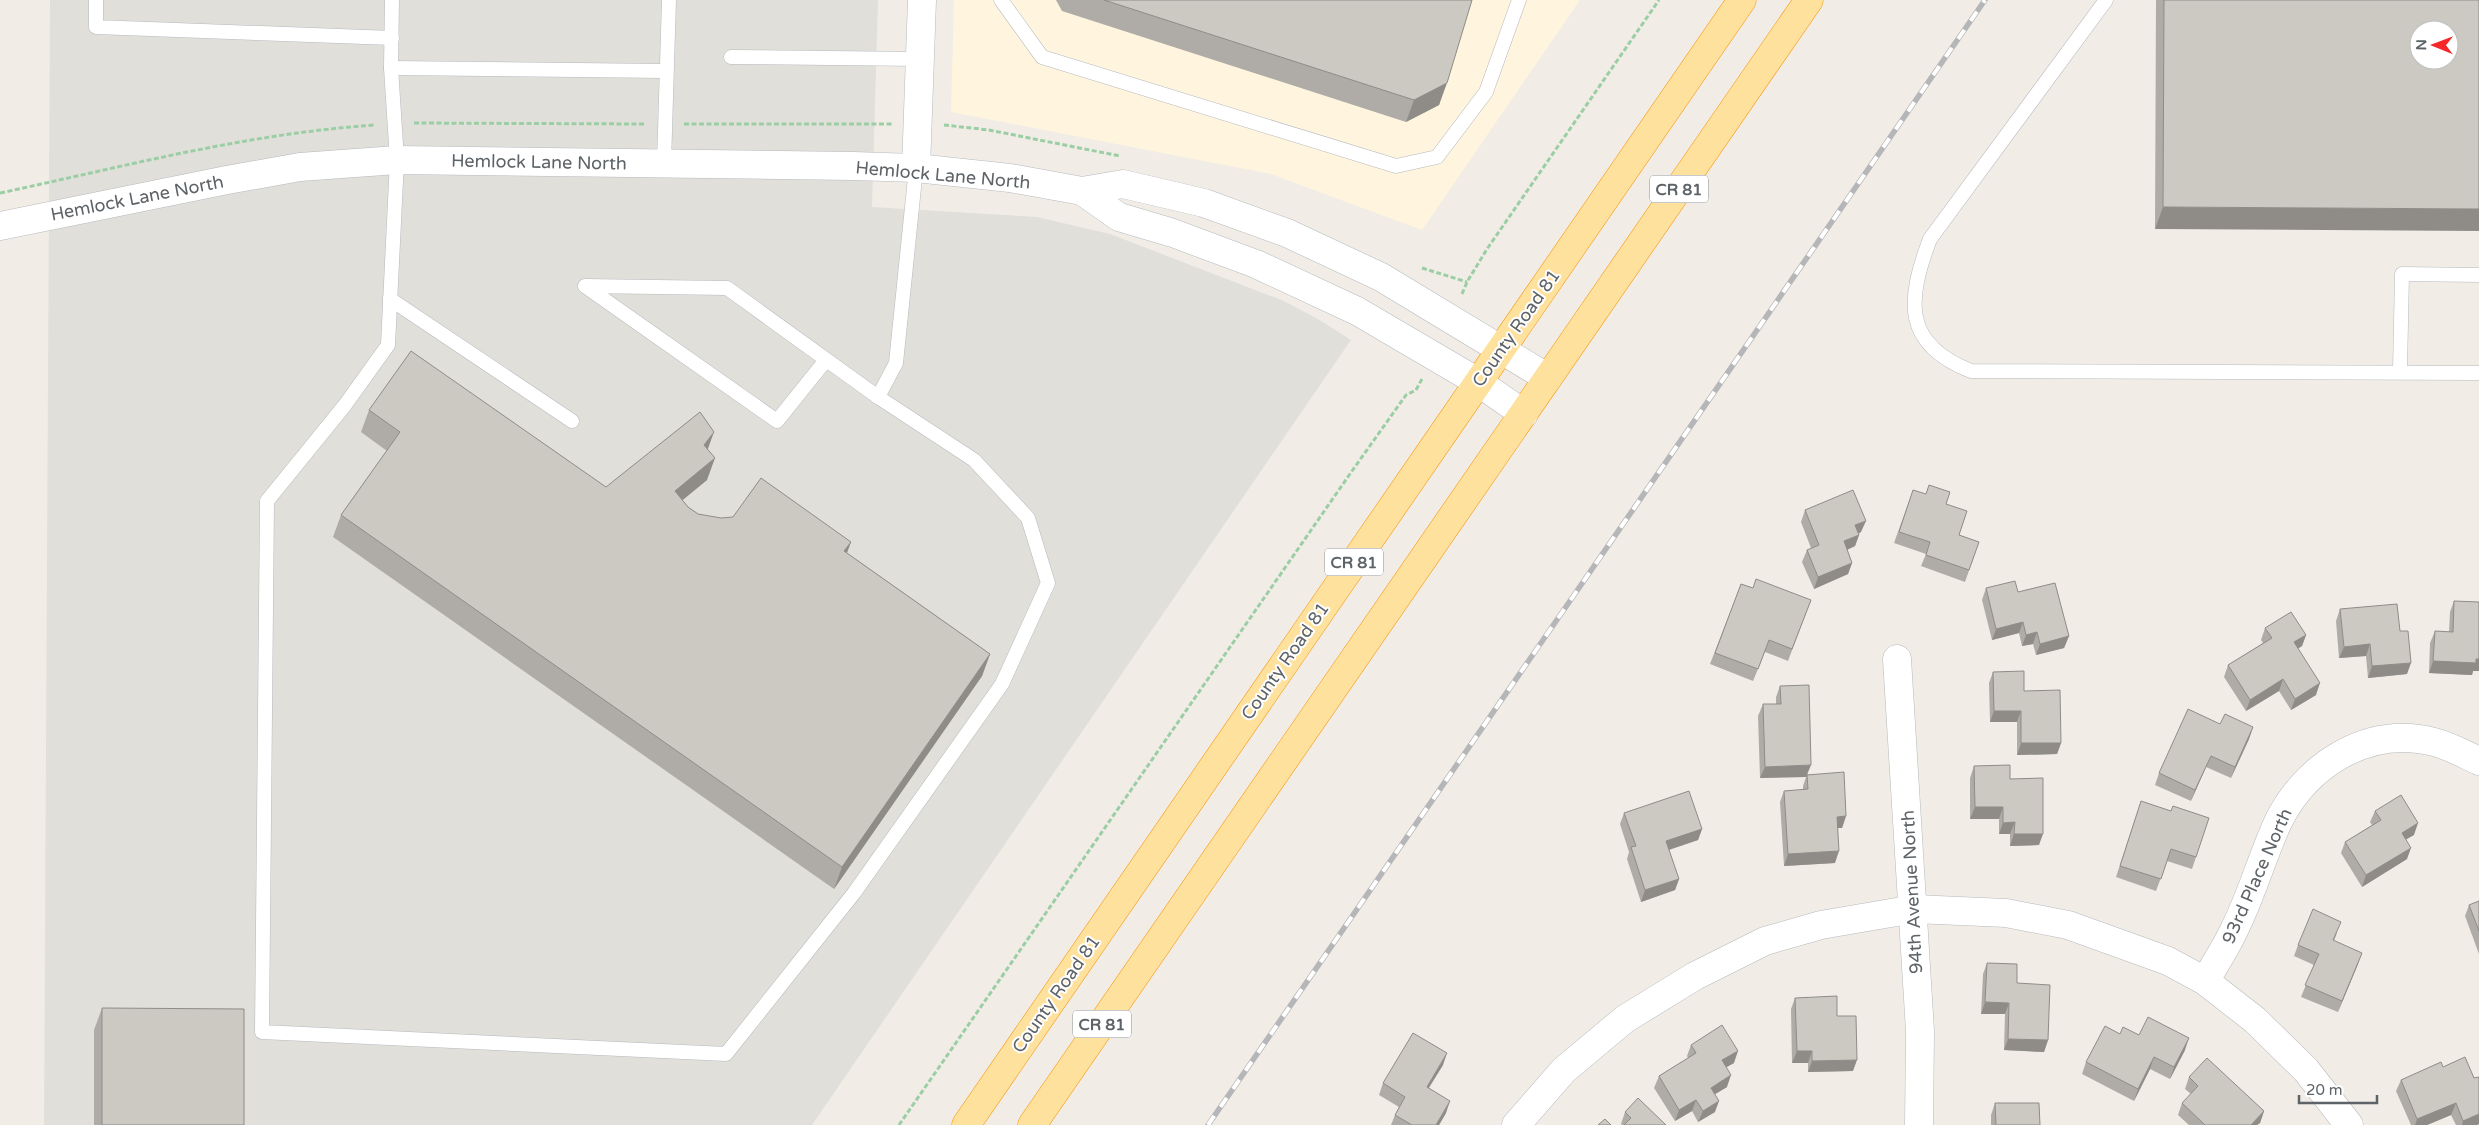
<svg xmlns="http://www.w3.org/2000/svg" width="2479" height="1125" viewBox="0 0 2479 1125" font-family="'Varela Round',sans-serif">
<rect width="100%" height="100%" fill="#f1ede6"/>
<path fill="#fff4dd" d="M954 0H1580L1422 230 1271 174 951 112Z"/>
<path fill="#e1dfda" d="M50 0H878L872 207 1037 217 1110 234 1284 301 1318 319 1351 340 812 1125H44Z"/>
<g fill="none" stroke-linecap="round" stroke-linejoin="round">
<defs>
<g id="service">
<path d="M96 0V27L392 38"/>
<path d="M392 0 391 68 397 160 388 345 345 405 267 501 262 1032 726 1054 854 893 1002 684 1048 583 1028 518 974 460 878 397"/>
<path d="M1001 0 1042 57 1396 166 1437 157 1486 92 1519 0"/>
<path d="M2106 0 1930 239C1907 300 1902 344 1971 371L2479 373"/>
<path d="M731 57 920 59"/>
<path d="M391 68 666 71"/>
<path d="M664 163 669 0"/>
<path d="M390 299 572 421"/>
<path d="M826 360 777 421 585 286 727 288 878 397 896 363 916 168"/>
<path d="M2400 371 2402 274 2479 275"/>
</g>
<g id="minor">
<path d="M1897 659 1920 1031 1919 1125"/>
<path d="M2205 981C2215 964 2227 946 2235 928 2252 894 2262 857 2278 822 2306 765 2368 725 2434 742 2450 746 2464 754 2479 761"/>
<path d="M1516 1125 1564 1070 1625 1019 1695 976 1765 941 1821 925 1914 909 2006 913 2068 925 2168 961 2205 981 2255 1020 2306 1070 2349 1125"/>
</g>
<g id="tertiary">
<path d="M916 168 922 0"/>
<path d="M1082 191 1119 217 1173 233 1256 264 1357 311 1478 382 1524 414"/>
<path d="M0 226 227 180 300 167 397 160 853 166 916 168 1010 178 1082 191 1123 184 1204 203 1287 233 1381 277 1548 378"/>
</g>
<g id="trunk">
<path d="M966 1125 1742 0"/>
<path d="M1032 1125 1809 0"/>
</g>
</defs>
<use href="#service" stroke="#b6b9bd" stroke-width="15"/>
<use href="#minor" stroke="#b6b9bd" stroke-width="29"/>
<use href="#tertiary" stroke="#b6b9bd" stroke-width="29"/>
<use href="#trunk" stroke="#f79300" stroke-width="29"/>
<g stroke="#9bcea5" stroke-width="3" stroke-dasharray="5 2.5" stroke-linecap="butt">
<path d="M414 123 645 124"/>
<path d="M684 124H892"/>
<path d="M944 125 989 130 1120 156"/>
<path d="M0 193C127 166 244 134 375 125"/>
<path d="M1422 268 1467 282"/>
<path d="M1462 294 1467 282 1487 249 1659 0"/>
<path d="M899 1125 1352 471 1406 395 1416 390 1422 379"/>
</g>
<use href="#service" stroke="#fff" stroke-width="14"/>
<use href="#minor" stroke="#fff" stroke-width="28"/>
<use href="#tertiary" stroke="#fff" stroke-width="28"/>
<use href="#trunk" stroke="#ffe19e" stroke-width="28"/>
<defs>
<path id="rail" d="M1208 1125 1985 0"/>
</defs>
<use href="#rail" stroke="#b5b6b7" stroke-width="5.5"/>
<use href="#rail" stroke="#fff" stroke-width="4" stroke-dasharray="11" stroke-linecap="butt"/>
</g>
<g fill="#afaca7">
<path d="M1056 0H1472L1439 105 1406 122 1062 11Z"/>
<path d="M2156 0H2479L2155 229Z"/>
<path d="M369 410 606 487 707 449V480L682 500 688 507 698 514 847 553 990 654 982 676 834 889 333 537 341 515 387 451 361 432Z"/>
<path d="M1913 490 1946 504 1959 535 1979 542 1965 582 1921 566 1926 554 1894 543Z"/>
<path d="M1805 510 1861 532 1858 534 1859 535 1855 546 1847 550 1852 563 1848 574 1814 589 1802 562 1807 550 1811 548 1801 522Z"/>
<path d="M1741 584 1753 588 1811 600 1788 661 1765 652 1753 681 1710 664Z"/>
<path d="M1986 588 2018 592 2069 636 2064 648 2036 655 2033 644 2022 646 2019 633 1992 640 1982 600Z"/>
<path d="M2454 601 2473 671 2472 675 2429 673 2430 643 2435 631 2449 632 2450 612Z"/>
<path d="M2340 609 2400 631 2407 674 2368 678 2366 656 2339 658 2336 621Z"/>
<path d="M2265 628 2306 635 2302 646 2298 648 2316 695 2291 710 2279 691 2246 711 2224 677 2228 665 2263 643 2261 640Z"/>
<path d="M1993 672 2024 691 2061 743 2057 754 2017 755V722H1990L1989 683Z"/>
<path d="M1780 686 1808 775 1846 816 1842 828H1838L1835 863 1784 866 1780 802 1784 791 1803 790V786L1806 777 1760 778 1758 716 1763 704H1776V697Z"/>
<path d="M2220 724 2253 727 2249 739 2231 778 2206 767 2191 801 2155 785 2159 773Z"/>
<path d="M1974 766 2010 779 2039 845 2010 846V834H1999V819H1970V778Z"/>
<path d="M2141 801 2196 857 2192 869 2167 861 2156 891 2116 877Z"/>
<path d="M2375 811 2414 835 2406 839 2407 859 2362 887 2341 853 2345 842 2372 825 2370 822Z"/>
<path d="M1624 813 1702 829 1698 840 1669 850 1679 879 1675 890 1641 902 1627 859 1629 852 1620 824Z"/>
<path d="M2479 901V954L2465 916 2469 905Z"/>
<path d="M2337 933 2334 941 2358 964 2338 1012 2301 997 2314 965 2294 956 2298 945Z"/>
<path d="M1987 963 2017 983 2048 1040 2044 1052 2004 1050 2005 1014H1981L1983 974Z"/>
<path d="M1795 998 1837 1016 1853 1071 1808 1072V1063H1792L1791 1009Z"/>
<path d="M102 1008 244 1125H94V1030Z"/>
<path d="M2120 1034 2139 1035 2185 1050 2170 1079 2150 1069 2134 1101 2082 1074 2086 1062Z"/>
<path d="M1691 1045 1734 1063 1726 1067 1727 1087 1715 1094V1112L1698 1122 1692 1111 1675 1121 1654 1088 1659 1076 1688 1058 1687 1056Z"/>
<path d="M1443 1065 1429 1088 1446 1113 1439 1125H1391L1395 1115 1399 1107 1379 1095 1383 1083Z"/>
<path d="M2443 1067 2479 1124 2477 1125H2456L2451 1115 2427 1125H2411L2396 1091 2401 1080Z"/>
<path d="M2189 1077 2264 1111 2260 1123 2257 1125H2189L2178 1115 2182 1103 2191 1094 2185 1089Z"/>
<path d="M1995 1103 2040 1125H1991V1115Z"/>
<path d="M1625 1112 1666 1125H1622L1621 1124Z"/>
</g>
<g fill="#8f8c88">
<path d="M1447 83 1439 105 1406 122 1414 100Z"/>
<path d="M2163 207 2479 209V231L2155 229Z"/>
<path d="M714 432 706 454 704 445Z"/>
<path d="M715 458 707 480 667 513 675 491Z"/>
<path d="M1866 521 1861 532 1851 537 1855 525Z"/>
<path d="M1859 535 1855 546 1840 553 1844 541Z"/>
<path d="M851 542 843 564 844 551Z"/>
<path d="M1852 563 1848 574 1814 589 1818 577Z"/>
<path d="M2023 622 2019 633 1992 640 1996 629Z"/>
<path d="M2037 632 2033 644 2022 646 2026 635Z"/>
<path d="M2306 635 2302 646 2290 654 2294 642Z"/>
<path d="M2069 636 2064 648 2036 655 2040 644Z"/>
<path d="M2370 644 2366 656 2339 658 2344 647Z"/>
<path d="M990 654 982 676 834 889 842 867Z"/>
<path d="M2479 659V671H2473L2472 675 2429 673 2433 661Z"/>
<path d="M2411 663 2407 674 2368 678 2372 666Z"/>
<path d="M2283 679 2279 691 2246 711 2250 700Z"/>
<path d="M2320 683 2316 695 2291 710 2295 699Z"/>
<path d="M1994 711H2021L2017 722H1990Z"/>
<path d="M2253 727 2249 739 2231 778 2235 767Z"/>
<path d="M2021 743H2061L2057 754 2017 755Z"/>
<path d="M2211 756 2206 767 2191 801 2195 790Z"/>
<path d="M1811 765 1806 777 1760 778 1765 767Z"/>
<path d="M1975 807H2003L1999 819H1970Z"/>
<path d="M1846 816 1842 828H1833L1837 817Z"/>
<path d="M2015 822 2010 834H1999L2003 823Z"/>
<path d="M2418 823 2414 835 2398 844 2402 833Z"/>
<path d="M1702 829 1698 840 1662 852 1666 841Z"/>
<path d="M2014 834H2043L2039 845 2010 846Z"/>
<path d="M2411 848 2407 859 2362 887 2366 875Z"/>
<path d="M1839 851 1835 863 1784 866 1788 854Z"/>
<path d="M1679 879 1675 890 1641 902 1645 890Z"/>
<path d="M2362 953 2358 964 2338 1012 2342 1001Z"/>
<path d="M1985 1002 2009 1003 2005 1014H1981Z"/>
<path d="M2189 1038 2185 1050 2170 1079 2174 1067Z"/>
<path d="M2008 1039 2048 1040 2044 1052 2004 1050Z"/>
<path d="M1738 1051 1734 1063 1718 1072 1722 1060Z"/>
<path d="M1797 1051H1812L1808 1063H1792Z"/>
<path d="M1447 1053 1443 1065 1422 1098 1427 1087Z"/>
<path d="M2154 1057 2150 1069 2134 1101 2138 1089Z"/>
<path d="M1857 1060 1853 1071 1808 1072 1812 1061Z"/>
<path d="M1731 1075 1727 1087 1707 1099 1711 1088Z"/>
<path d="M1696 1100 1692 1111 1675 1121 1679 1110Z"/>
<path d="M1450 1101 1446 1113 1439 1125H1436Z"/>
<path d="M1719 1101 1715 1112 1698 1122 1703 1111Z"/>
<path d="M2456 1103 2451 1115 2427 1125H2415L2417 1119Z"/>
<path d="M2264 1111 2260 1123 2257 1125H2251Z"/>
<path d="M2479 1114V1124L2477 1125H2462L2463 1121Z"/>
</g>
<g fill="#ccc8c2" stroke="#8f8c88" fill-rule="evenodd">
<path d="M1104 0H1472L1447 83 1414 100Z"/>
<path d="M2164 0H2479V209L2163 207ZM2419 30H2449V60H2419Z"/>
<path d="M411 351 606 487 700 412 714 432 704 445 715 458 675 491 688 507 698 514 721 518 733 517 761 478 851 542 844 551 990 654 842 867 341 515 400 432 369 410Z"/>
<path d="M1929 485 1950 492 1946 504 1967 511 1959 535 1979 542 1969 570 1926 555 1930 542 1899 532 1913 490 1926 494Z"/>
<path d="M1853 490 1866 521 1855 525 1859 535 1844 541 1852 563 1818 577 1807 550 1819 545 1805 510Z"/>
<path d="M1756 579 1811 600 1792 649 1769 640 1758 669 1715 653 1741 584 1753 588Z"/>
<path d="M2015 581 2018 592 2055 583 2069 636 2040 644 2037 632 2026 635 2023 622 1996 629 1986 588Z"/>
<path d="M2454 601 2479 602V659H2476V663L2433 661 2435 631 2453 632Z"/>
<path d="M2397 604 2400 631H2408L2411 663 2372 666 2370 644 2344 647 2340 609Z"/>
<path d="M2291 612 2306 635 2294 642 2320 683 2295 699 2283 679 2250 700 2228 665 2272 638 2265 628Z"/>
<path d="M2024 671V691L2060 690 2061 743H2021V711H1994L1993 672Z"/>
<path d="M1809 685 1811 765 1765 767 1763 704H1781L1780 686Z"/>
<path d="M2188 709 2220 724 2225 714 2253 727 2235 767 2211 756 2195 790 2159 773Z"/>
<path d="M2010 765V779L2043 778V834H2014L2015 822 2003 823V807H1975L1974 766Z"/>
<path d="M1844 772 1846 816 1837 817 1839 851 1788 854 1784 791 1808 789 1807 775Z"/>
<path d="M1689 791 1702 829 1666 841 1679 879 1645 890 1631 847 1636 846 1624 813Z"/>
<path d="M2401 795 2418 823 2402 833 2411 848 2366 875 2345 842 2381 820 2375 811Z"/>
<path d="M2141 801 2171 811 2173 806 2209 818 2196 857 2171 849 2161 879 2120 866Z"/>
<path d="M2479 901V931L2469 905Z"/>
<path d="M2313 909 2341 922 2333 940 2362 953 2342 1001 2305 985 2319 954 2298 945Z"/>
<path d="M1987 963 2017 964V983L2050 985 2048 1040 2008 1039 2009 1003 1985 1002Z"/>
<path d="M1837 996V1016H1856L1857 1060 1812 1061V1051H1797L1795 998Z"/>
<path d="M102 1008 244 1009V1125H102Z"/>
<path d="M2148 1017 2189 1038 2174 1067 2154 1057 2138 1089 2086 1062 2105 1026 2120 1034 2123 1027 2139 1035Z"/>
<path d="M1722 1025 1738 1051 1722 1060 1731 1075 1711 1088 1719 1101 1703 1111 1696 1100 1679 1110 1659 1076 1696 1053 1691 1045Z"/>
<path d="M1413 1033 1447 1053 1427 1087 1450 1101 1436 1125H1412L1395 1115 1405 1097 1383 1083Z"/>
<path d="M2465 1057 2474 1078 2479 1077V1114L2463 1121 2456 1103 2417 1119 2401 1080 2441 1062 2443 1067Z"/>
<path d="M2207 1058 2264 1111 2251 1125H2205L2182 1103 2198 1086 2189 1077Z"/>
<path d="M1638 1098 1666 1125H1624L1631 1118 1625 1112Z"/>
<path d="M1995 1103H2039L2040 1125H1996Z"/>
<path d="M1605 1119 1611 1125H1598Z"/>
</g>
<g text-anchor="middle" stroke-width="4" stroke-linejoin="round" paint-order="stroke">
<g fill="#fff" stroke="#8e9295" stroke-width="1">
<rect x="1650" y="175.5" width="58" height="27" rx="4"/>
<rect x="1325" y="548.5" width="58" height="27" rx="4"/>
<rect x="1073" y="1010.5" width="58" height="27" rx="4"/>
</g>
<g font-size="16" font-weight="bold" fill="#5d6367">
<text x="1679" y="195">CR 81</text>
<text x="1354" y="568">CR 81</text>
<text x="1102" y="1030">CR 81</text>
</g>
<g font-size="18" fill="#5d6367" stroke="#fff">
<text transform="translate(539 162) rotate(1)" y="6">Hemlock Lane North</text>
<text transform="translate(943 175) rotate(5)" y="6">Hemlock Lane North</text>
<text transform="translate(137 198) rotate(-11)" y="6">Hemlock Lane North</text>
<text transform="translate(1516 328) rotate(-55)" y="6">County Road 81</text>
<text transform="translate(1285 661) rotate(-55)" y="6">County Road 81</text>
<text transform="translate(2257 876) rotate(-66)" y="6">93rd Place North</text>
<text transform="translate(1912 892) rotate(-93)" y="6">94th Avenue North</text>
<text transform="translate(1056 994) rotate(-55)" y="6">County Road 81</text>
</g>
</g>
<g transform="translate(2434 45) rotate(271)"><circle r="24" fill="#ffffff" stroke="#bec1c2"/>
<path d="M0-4L9 19L0 12L-9 19Z" fill="#f62729"/>
<text y="-8" font-size="14" font-weight="bold" text-anchor="middle" fill="#5d6367">N</text>
</g>
<path d="M2299 1095v8h78v-8" fill="none" stroke="#5d6367" stroke-width="2.5"/>
<text x="2306" y="1095" font-size="15" fill="#5d6367" stroke="#ffffff" stroke-width="4" paint-order="stroke">20 m</text>
</svg>
